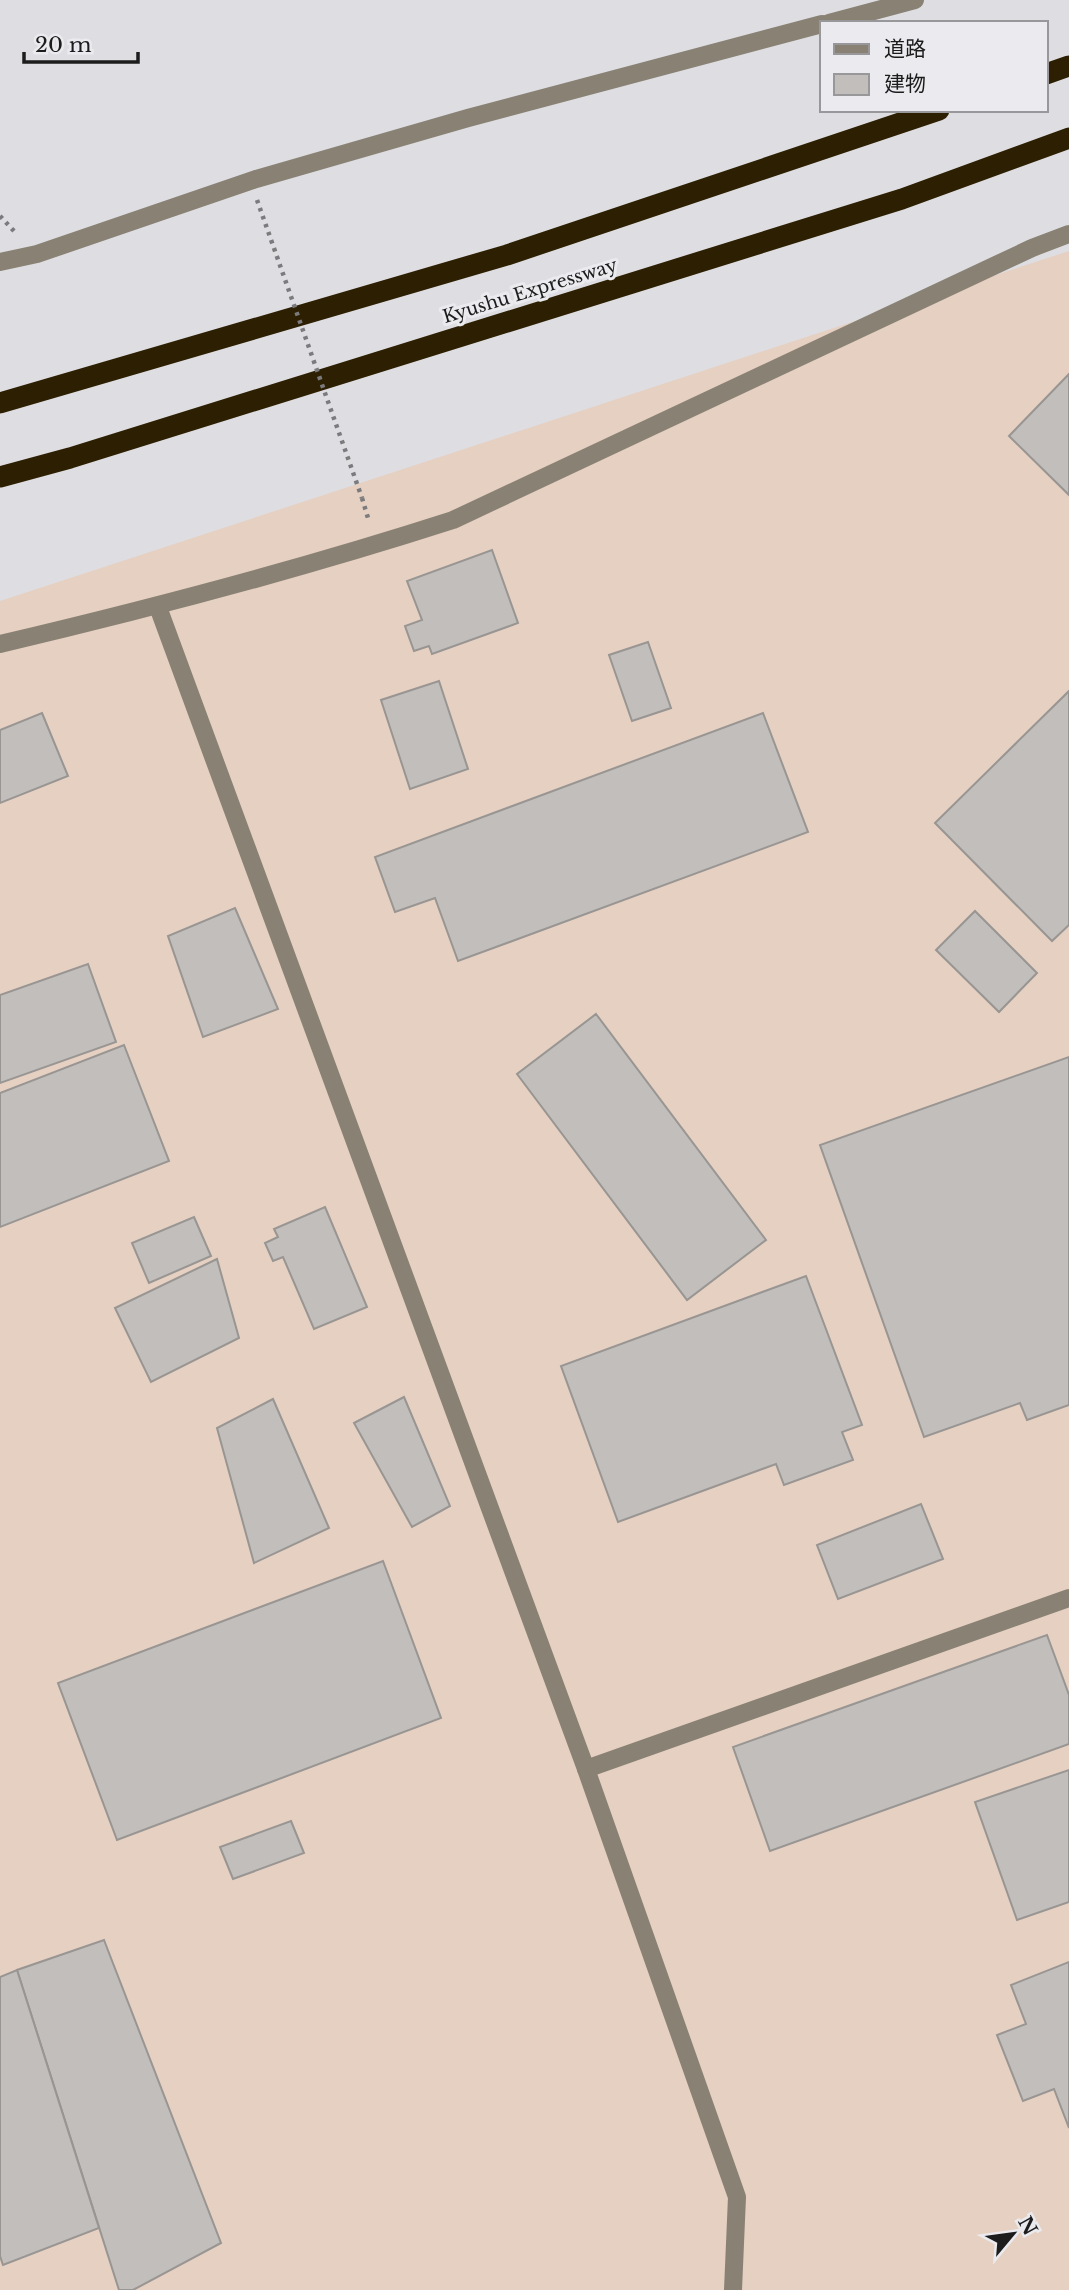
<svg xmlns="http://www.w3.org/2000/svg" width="1069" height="2290" viewBox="0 0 1069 2290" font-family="'Libre Baskerville','Noto Sans JP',serif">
<rect width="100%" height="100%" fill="#dedee2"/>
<path fill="#e5d0c2" d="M1069 251V2290H0V601Z"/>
<g fill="#c1bebb" stroke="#989592" stroke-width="2">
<path d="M1069 374V495L1009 436Z"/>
<path d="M492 550 518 623 432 654 429 646 414 651 405 626 422 620 407 581Z"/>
<path d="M648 642 671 708 632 721 609 655Z"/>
<path d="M439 681 468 769 410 789 381 700Z"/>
<path d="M1069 691V925L1052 941 935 823Z"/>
<path d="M42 713 68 776 0 803V730Z"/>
<path d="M763 713 808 832 458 961 435 898 395 912 375 857Z"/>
<path d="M235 908 278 1009 203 1037 168 936Z"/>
<path d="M975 911 1037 973 999 1012 936 950Z"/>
<path d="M88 964 116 1042 0 1083V995Z"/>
<path d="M596 1014 766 1240 687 1300 517 1074Z"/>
<path d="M124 1045 169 1161 0 1227V1093Z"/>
<path d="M1069 1057V1405L1027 1420 1020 1403 924 1437 820 1145Z"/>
<path d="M325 1207 367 1307 314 1329 283 1257 273 1261 265 1243 278 1237 274 1229Z"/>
<path d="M194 1217 211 1256 149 1283 132 1243Z"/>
<path d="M217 1259 239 1338 151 1382 115 1308Z"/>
<path d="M806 1276 862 1425 842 1432 853 1460 784 1485 776 1464 618 1522 561 1366Z"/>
<path d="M404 1397 450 1506 412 1527 354 1423Z"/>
<path d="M273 1399 329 1528 254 1563 217 1428Z"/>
<path d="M921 1504 943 1559 838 1599 817 1545Z"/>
<path d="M383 1561 441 1718 117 1840 58 1683Z"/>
<path d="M1047 1635 1069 1695V1744L770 1851 733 1747Z"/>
<path d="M1069 1770V1902L1017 1920 975 1802Z"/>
<path d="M291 1821 304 1853 233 1879 220 1847Z"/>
<path d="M104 1940 221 2243 133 2290H119L17 1970Z"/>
<path d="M1069 1962V2128L1054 2089 1023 2101 997 2035 1026 2024 1011 1985Z"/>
<path d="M17 1970 99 2228 3 2265 0 2256V1977Z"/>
</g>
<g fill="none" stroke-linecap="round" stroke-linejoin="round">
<g stroke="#7b7b7d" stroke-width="4.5" stroke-dasharray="3.5 5" stroke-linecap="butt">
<path d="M0 216 14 231"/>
<path d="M362 498 368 518"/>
</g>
<g stroke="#898274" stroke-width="18">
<path d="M829 23 915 0"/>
<path d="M0 262 37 254 256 179 468 118 822 24"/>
<path d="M158 607 586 1769 737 2197 733 2290"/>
<path d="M0 644C153 608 304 568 453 520L1032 248 1069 234"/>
<path d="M586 1769 1069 1598"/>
</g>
<g stroke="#2d2002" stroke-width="21">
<path d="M1046 74 1069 66"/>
<path d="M0 403 507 255 939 110"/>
<path d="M0 477 70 458 902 199 1069 138"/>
</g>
<path stroke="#7b7b7d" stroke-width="4.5" stroke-dasharray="3.5 5" stroke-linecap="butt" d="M257 200 362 498"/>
</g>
<g text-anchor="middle" stroke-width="6" stroke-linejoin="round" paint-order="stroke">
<g font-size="18" fill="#1c1c1d" stroke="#ebebef">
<text transform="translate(530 291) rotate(-17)" y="6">Kyushu Expressway</text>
</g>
</g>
<rect x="820" y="21" width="228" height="91" fill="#ebebef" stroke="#98989b" stroke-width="2"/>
<rect x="834" y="44" width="35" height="10" fill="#898274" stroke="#98989b" stroke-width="2"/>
<text x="884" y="56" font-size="21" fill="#1c1c1d">道路</text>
<rect x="834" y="74" width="35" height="21" fill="#c1bebb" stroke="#98989b" stroke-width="2"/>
<text x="884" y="91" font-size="21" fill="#1c1c1d">建物</text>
<g transform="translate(1013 2234) rotate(61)" stroke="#ebebef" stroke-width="5" paint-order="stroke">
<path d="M0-5L12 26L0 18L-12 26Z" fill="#1c1c1d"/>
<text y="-10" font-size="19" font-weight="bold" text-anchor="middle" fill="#1c1c1d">N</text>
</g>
<path d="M24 52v10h114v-10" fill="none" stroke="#1c1c1d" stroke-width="3.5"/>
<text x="35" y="52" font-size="21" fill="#1c1c1d" stroke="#ebebef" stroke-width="5" paint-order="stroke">20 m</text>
</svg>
